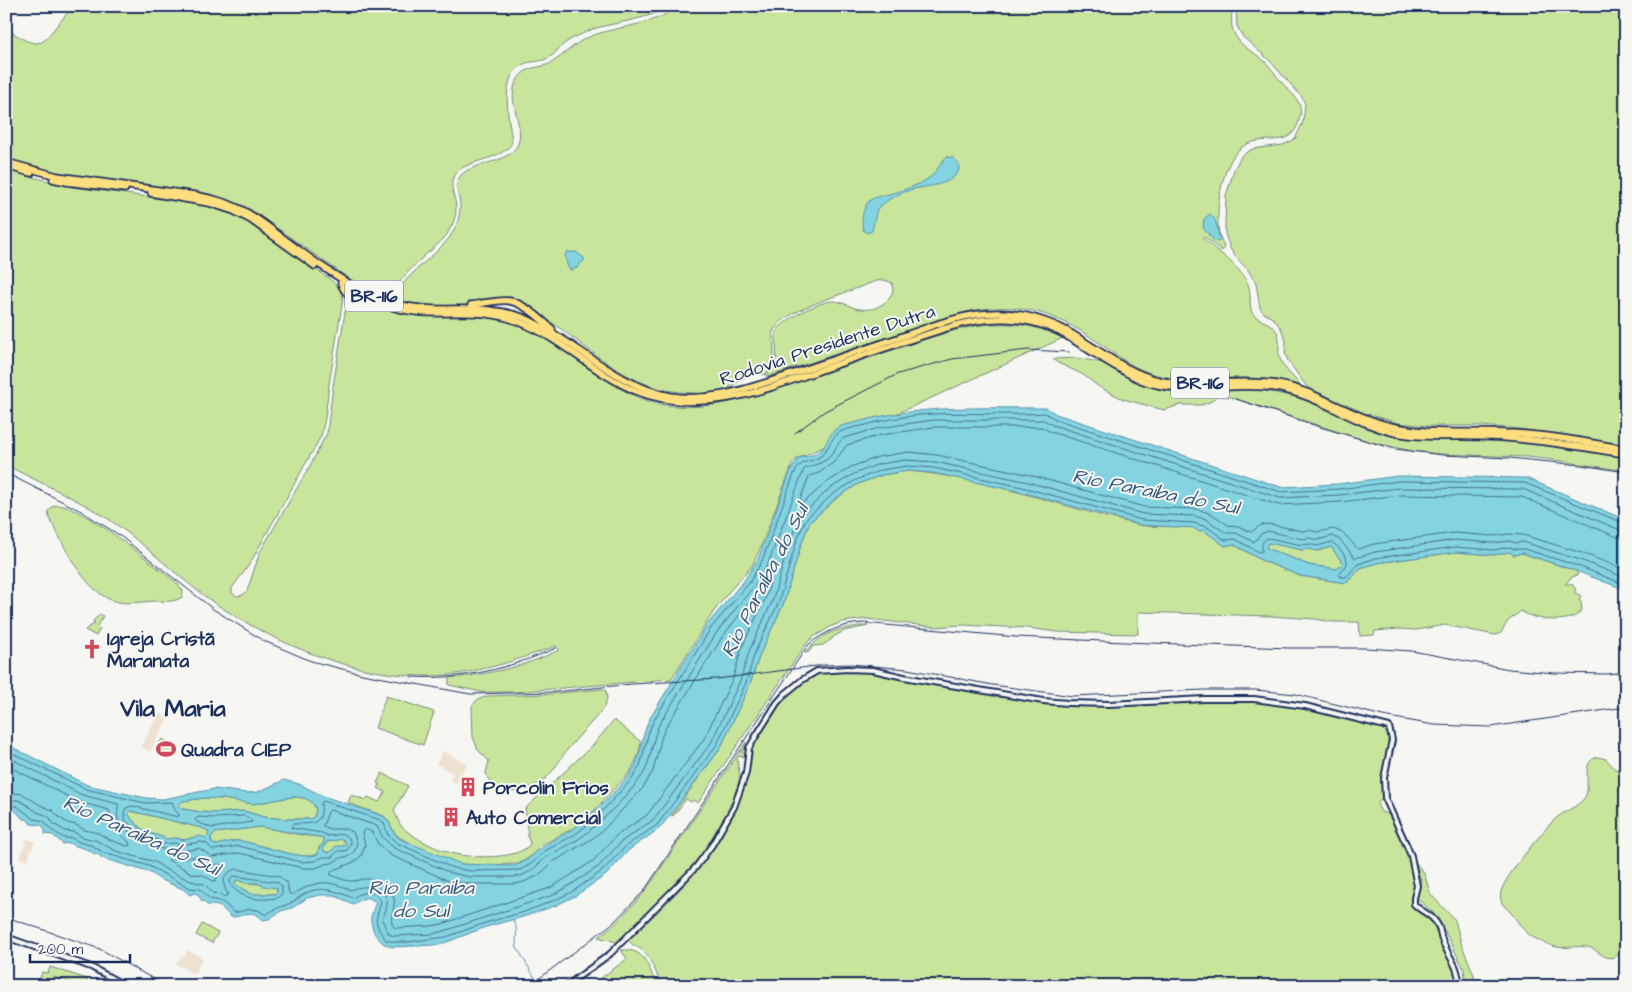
<svg xmlns="http://www.w3.org/2000/svg" width="1632" height="992" viewBox="0 0 1632 992" font-family="'Architects Daughter',sans-serif">
<rect width="100%" height="100%" fill="#f6f6f2"/>
<filter id="ink" filterUnits="userSpaceOnUse"><feTurbulence type="fractalNoise" baseFrequency=".02" numOctaves="2"/><feDisplacementMap in="SourceGraphic" scale="10" xChannelSelector="R" yChannelSelector="G"/><feConvolveMatrix kernelMatrix="1 2 1 2 8 2 1 2 1" color-interpolation-filters="sRGB"/></filter>
<g filter="url(#ink)">
<g fill="#ede2d2">
<path d="M159 714 168 718 150 752 141 747Z"/>
<path d="M443 751 467 764 457 783 450 780 453 773 436 764Z"/>
<path d="M27 839 35 842 27 861 19 858Z"/>
<path d="M187 950 203 958 194 974 176 964 181 956 184 957Z"/>
</g>
<g fill="#c9e59c" stroke="#728a7d">
<path d="M73 6H670C651 19 616 22 593 29 584 33 574 37 565 43 559 47 555 55 548 58 540 63 530 60 522 65 499 77 509 120 512 141 508 159 469 159 457 172 446 182 456 196 456 209 456 215 454 222 451 227 446 239 435 247 425 255 411 268 398 282 388 299L364 289 264 219 248 209 229 201 186 191 54 173 11 160 6 155V28C16 35 34 49 45 40Z"/>
<path d="M677 6H1232C1232 15 1230 25 1234 33 1240 46 1250 50 1261 58 1270 65 1276 76 1283 84 1288 90 1295 95 1298 102 1301 106 1301 112 1300 116 1293 152 1268 133 1245 145 1222 158 1215 209 1219 233 1220 238 1222 242 1224 247L1222 251 1204 237 1202 238C1218 252 1239 265 1248 284 1252 293 1248 307 1253 314 1260 322 1272 322 1277 332 1281 340 1278 347 1279 355 1281 367 1294 377 1301 386 1272 378 1244 377 1214 378 1195 378 1176 380 1157 375 1135 370 1116 355 1098 342 1053 311 1016 300 961 313L767 377 766 376C781 359 775 352 776 332 782 320 820 301 833 301 839 301 846 304 852 307 869 313 885 308 893 291L892 283C888 281 886 280 881 280 871 282 861 287 852 290 831 298 789 310 775 328 767 338 783 354 765 375 749 368 739 384 725 390 710 395 688 393 672 391 624 384 587 346 548 320 539 314 517 301 507 299 499 298 476 304 466 305 441 309 414 307 391 300 398 290 406 279 415 271 429 257 448 245 456 226 458 221 460 214 460 208 461 197 452 185 461 175 474 162 507 164 517 146 528 125 499 95 523 73 531 66 542 68 551 63 565 55 574 43 589 37 617 25 654 27 677 6Z"/>
<path d="M1236 6H1626V445L1519 429 1482 426H1427L1398 423 1364 413 1307 387 1288 361 1285 353 1286 341 1281 328 1274 319 1264 313 1260 308 1256 283 1248 270 1234 255 1230 248 1225 234V226L1226 196 1234 170 1241 156 1252 149 1283 145 1292 141 1296 137 1303 122 1305 104 1302 97 1269 60 1243 37 1237 26Z"/>
<path d="M6 170 71 187 141 196 219 208 248 222 327 277C334 282 341 289 343 298L329 384 325 418 321 436 249 565 232 588V593C237 598 243 596 247 591L260 552 311 464 327 433 333 387 345 312C347 308 347 304 350 301 359 295 387 311 398 313 439 322 483 308 523 325 571 345 607 393 659 404 706 413 750 398 794 383 833 371 872 356 911 344 965 326 1009 312 1063 338L797 459 793 463 761 546 753 564 748 571 732 588 714 611 671 679 514 692H481L449 685V678C486 675 525 667 559 650L556 646C518 660 473 675 432 676 355 677 279 646 216 604 180 580 149 547 113 522 79 499 42 484 6 465Z"/>
<path d="M1076 358 1099 362 1185 390 1256 389 1296 397 1314 403 1360 425 1389 433 1428 439H1482L1532 442 1626 457V471L1561 461 1527 457 1439 454 1412 451 1370 442 1230 397 1217 396 1210 402 1201 405H1180L1164 410 1123 399 1099 387 1082 374 1058 363 1053 359Z"/>
<path d="M908 471C988 478 1061 507 1139 525 1156 529 1188 522 1203 530 1211 534 1218 541 1225 546L1233 544 1261 560 1300 576 1346 583 1354 576 1360 568 1377 563 1456 552 1494 555 1509 552 1514 555 1522 553 1576 571 1578 575 1572 577 1565 584H1572L1576 590 1574 592 1581 596 1579 600 1581 602 1582 610C1573 625 1533 621 1521 611L1508 621 1501 633 1495 635 1445 625 1416 630 1400 629 1375 631 1374 635 1360 636 1359 622H1332L1315 619 1270 616 1138 612V634L1057 632 1028 628 962 625 935 627 867 619 842 622 830 627 812 638 806 644 698 803 693 800 691 802 686 799 674 815 671 816 720 749 750 684 760 654 783 605 802 542 810 522 837 498 858 484 882 475Z"/>
<path d="M58 505C86 508 152 564 177 583L183 591 182 597C174 603 163 601 153 601 140 602 123 605 111 600 86 589 68 555 57 532 53 525 49 519 48 511L53 506Z"/>
<path d="M1268 542 1302 550 1308 549 1317 551 1331 547 1343 563 1337 569 1309 565 1266 548Z"/>
<path d="M100 614 103 616 97 626 100 629 96 636 85 630 95 623 93 621Z"/>
<path d="M858 626H868L844 631 833 637 832 639 823 645 813 646 809 652 805 653C824 632 832 631 858 626Z"/>
<path d="M845 671 877 673 936 685 1050 704 1109 706 1218 700 1250 701 1291 706 1363 723 1382 729 1388 735 1390 741 1383 795 1378 803V806L1381 812 1388 814 1391 818 1404 841 1411 863 1415 884 1412 901 1413 907 1416 911 1429 917 1438 930 1440 943 1450 960 1457 975V986H662C657 975 652 961 644 952 640 947 632 946 628 940 658 911 690 883 714 848 728 826 741 801 747 775 750 766 748 755 753 745 763 723 794 680 818 673 826 671 836 671 845 671Z"/>
<path d="M602 689 606 691 607 698 604 707C593 722 579 735 567 750 560 759 555 770 546 778 529 793 494 801 486 773L489 761 478 750 473 737 472 706 477 700 488 696 550 694Z"/>
<path d="M386 696 434 712 423 745 375 728Z"/>
<path d="M614 720 641 742 638 756 630 772 588 817 577 826 540 846 530 857 518 864 479 865 460 864 422 849 399 837C391 831 391 821 384 816L348 803 351 795 366 800 368 797 379 802 385 792 378 788 380 785 377 783 382 773 408 786 394 810C397 816 398 823 402 827 413 838 440 851 455 854 472 858 519 860 530 844L528 837 525 809 594 744Z"/>
<path d="M162 739 177 747 171 758 155 750Z"/>
<path d="M746 742 744 751 742 750 741 752 747 755 744 757 739 756 737 759 740 777 737 788 728 811 714 835 703 852 681 879 617 942 598 937 614 925 644 893Z"/>
<path d="M1598 757 1606 759 1615 769H1626V904L1622 916 1623 947C1622 953 1614 960 1606 957 1599 954 1595 948 1587 947 1575 945 1563 950 1553 946 1543 943 1530 937 1523 929 1519 924 1516 919 1512 914 1506 907 1498 903 1501 892 1504 877 1543 831 1555 819 1561 814 1567 811 1574 807 1578 804 1583 801 1585 797 1592 784 1579 762 1598 757Z"/>
<path d="M291 797C302 797 313 798 316 810L314 817 311 819H286L264 817 244 811 217 813 200 812 183 809 178 806 183 801 205 798 223 799 253 804Z"/>
<path d="M131 811 202 828 208 831 209 835 205 838 195 837 184 840 176 838 165 839C159 835 155 835 149 833 142 830 131 820 128 813Z"/>
<path d="M260 827C280 830 300 836 320 837L323 838 324 843 319 847 318 854C305 862 259 844 241 841 233 840 225 843 217 845H214L211 841V837L215 833Z"/>
<path d="M342 839 346 843C344 847 330 853 325 852L323 848 327 842Z"/>
<path d="M1415 862 1424 873 1430 893 1434 898 1455 920 1461 943 1474 975 1475 986H1466L1464 969 1442 926 1433 913 1416 897 1421 880Z"/>
<path d="M237 880C250 885 265 883 277 888V892L275 894H251L236 885 235 881Z"/>
<path d="M202 924 218 933 212 943 196 935Z"/>
<path d="M621 950C646 948 648 967 657 986H590L627 959Z"/>
<path d="M50 967 87 979 88 986H73V983L54 977 51 986H37L42 972 48 973Z"/>
</g>
<g fill="#83d3e0" stroke="#5991ac" fill-rule="evenodd">
<path d="M947 157 954 158 959 164V170C950 188 924 185 907 191 896 195 885 201 877 209L872 231 867 233 863 230C861 220 862 208 870 200 876 196 886 195 893 193 904 190 916 186 926 180 938 173 939 162 947 157Z"/>
<path d="M1210 214C1219 220 1215 231 1221 240L1218 242 1213 240 1203 228 1204 219Z"/>
<path d="M567 252H576L584 258V261L580 264 577 268 570 270 567 265 565 255Z"/>
<path d="M1047 408 1056 414 1281 487 1338 484 1398 476 1526 478 1626 520V590L1576 571 1522 553 1514 555 1509 552 1494 555 1456 552 1377 563 1360 568 1346 583 1300 576 1261 560 1233 544 1225 546 1203 530 1199 532 1194 528 1141 525 1021 492 933 473 908 471 882 475 858 484 836 498 810 522 802 542 783 605 760 654 750 684 720 749 660 828 629 850 606 875 575 896 557 905 526 916 486 927 447 942 434 945 393 947C381 945 372 934 371 921 370 916 374 908 376 902 364 894 364 899 353 904L333 895H320L307 898 292 908 281 911 269 919 263 920C261 918 259 916 257 915 248 910 240 918 231 917 221 908 223 905 207 905L205 902 202 901 198 894 194 893 190 895 183 889 159 879 151 873 102 858 98 854H94C89 848 78 848 70 843L63 844 53 835 45 834V830L42 825 31 824 28 820 22 818 16 811H6V744L87 785 146 798 163 799 214 789 246 793 258 792 284 780 299 784 323 796 383 816C391 821 390 831 400 839L461 864 514 866C527 862 533 854 543 847 552 840 563 836 573 829 589 818 626 783 635 766 642 751 642 733 650 718L707 625 745 579 758 559 790 472 799 458C807 456 816 455 823 448 828 441 830 431 839 427 846 424 854 423 861 421 921 405 985 408 1047 408ZM1268 543 1302 550 1308 549 1317 551 1331 547 1343 563 1337 569 1309 565 1266 548ZM291 797C302 797 313 798 316 810L314 817 310 819H286L264 817 244 811 217 813 200 812 183 809 178 806 183 801 205 798 223 799 253 804ZM131 811 202 828 208 831 209 835 205 838 200 836 184 840 176 838 165 839C160 835 155 835 149 833 142 830 131 821 128 813ZM260 827C280 830 300 835 320 837L323 838 324 843 318 850V854C305 862 259 844 241 841 233 840 225 843 217 845H214L211 841V837L215 833ZM342 839 346 843 344 846H336L329 853 325 852 323 848 327 842ZM237 880 245 883H258L264 886 277 888V892L275 894H251L236 885 235 881Z"/>
</g>
<g fill="none" stroke-linecap="round" stroke-linejoin="round">
<g stroke="#457192" stroke-width="1">
<path d="M1626 538 1617 537 1522 497 1400 495 1340 502 1278 505 1051 432 1042 427H934L881 435 847 445 834 462 819 473 809 476 800 500 801 502H804L826 483 851 467 878 457 909 452 937 455 1026 474 1144 507 1197 509 1212 514 1228 525 1238 526 1251 532 1261 525 1269 524 1302 531 1309 530 1317 532 1334 529 1344 534 1358 549 1374 544 1454 533 1493 536 1509 534 1523 535 1582 553 1626 570"/>
<path d="M766 581H769L770 583 765 599 742 647 733 678 704 739 647 815 617 835 593 861 565 879 550 888 442 924 431 926 395 928C386 919 398 907 393 895 389 885 375 878 364 879 360 879 357 881 353 881 348 882 336 877 331 875V871L354 862 361 856 365 845 362 832 365 829 372 832 378 844 390 855 449 881 471 884H515L524 882 539 875 553 862 593 838 604 829 643 788 653 771 662 736 666 727 723 636Z"/>
<path d="M6 750 86 789 145 803 172 802 175 810 179 814 178 817 132 806 126 808 124 812 126 821 146 837 158 840 163 844 174 843 181 845 200 842 206 843 213 850 239 846 301 862 315 861 323 857H332L338 851H346L351 844 349 838 343 834 328 836 322 833 291 828 293 824C310 823 324 827 321 803L323 801 380 820 384 823 388 835 397 843 453 868 471 871 520 870 531 864 545 851 574 835 593 821 632 779 640 766 649 731 654 720 711 628 750 582 762 561 794 474C803 457 808 465 821 456 829 449 831 437 840 432 848 428 858 427 866 425 887 419 912 415 934 414 971 412 1008 416 1045 413L1055 419 1281 492 1339 489 1399 481 1525 483 1626 524"/>
<path d="M6 756 82 795 118 804C119 809 116 814 118 819 120 825 126 829 131 833 150 850 175 854 199 848L212 857 239 853 303 868H316L325 864 332 863 340 858 349 856 354 852 357 843 353 832 345 829H330L323 826 328 812 330 810 377 826 383 838 394 848 451 873 470 877H515C533 874 536 864 550 855 559 850 569 845 577 840 596 828 634 790 645 771 652 756 652 738 660 723L717 632 755 585 768 564 804 469C814 465 825 463 832 454 836 448 838 442 844 438L879 428 933 420H1044L1053 425 1280 498 1339 495 1399 488 1523 489 1620 530 1626 531"/>
<path d="M6 765 79 802 109 810C114 829 113 828 129 842L130 845 127 846 110 840 98 833 85 830 76 825 68 823 60 818 52 810 40 805 23 794 6 792"/>
<path d="M6 800H16L21 801 37 812 48 816 54 824 65 831 74 832 82 837 95 840 116 851 155 862 165 869 191 881 204 884 213 893 225 897 228 894C221 883 222 873 236 869L279 876 287 883 289 893 291 895C316 882 324 878 351 890 362 885 383 884 387 900 388 907 384 914 382 920L389 934 394 936 432 934 444 931 553 895 569 886 598 867 622 841 653 820 711 743 740 681 750 649 772 602 791 538 801 516 829 489 854 474 879 464 906 460 935 462 1024 481 1143 514 1194 516 1206 519 1226 533H1236L1254 542 1261 534 1268 531 1302 539 1309 538 1317 540 1333 536 1340 540 1355 558 1375 552 1455 540 1494 543 1509 541 1516 543 1523 542 1580 560 1626 578"/>
<path d="M6 806H17L34 819 44 821 50 829 64 838H72L79 842 93 846 104 853 149 866 190 888 200 889 210 899C224 901 224 903 234 913L250 909 258 910 266 915C275 908 281 907 291 903 295 901 299 897 304 894 321 885 336 891 353 898 362 891 374 890 381 901L376 920 379 930 386 940 394 942H408L446 937 485 923 524 912 555 900 572 892 602 871 626 846 657 825 716 746 746 683 755 652 778 604 797 540 806 519 833 494 856 480 881 470 907 466 934 468 1022 487 1142 520 1194 523 1199 525 1206 526 1225 540 1235 539 1259 552 1262 551C1261 545 1262 540 1268 538L1302 545 1308 544 1317 546 1332 542C1337 546 1349 557 1347 564 1346 567 1341 571 1339 574L1341 577H1346L1358 564 1376 558 1455 547 1494 550 1509 547 1515 549H1524L1578 566 1626 585"/>
<path d="M244 816 251 819 252 822 212 828 197 822 195 820 198 817 217 818Z"/>
<path d="M197 856 207 863 221 865 222 868 215 881H213L203 875 193 874 168 860 171 857 184 859Z"/>
<path d="M234 876 277 882 282 886V894C277 899 274 898 268 899 253 900 241 897 231 886L230 880Z"/>
</g>
<path stroke="#5991ac" stroke-width="1" d="M513 920C520 932 514 936 517 948L540 986"/>
<path stroke="#83d3e0" stroke-width="6" d="M6 701 9 716 6 724"/>
<defs>
<g id="tertiary">
<path d="M6 937 91 967 126 986"/>
<path d="M566 986 610 954 696 867 712 845 734 807 746 773 749 748 756 736 777 703 785 694 802 680 817 671 847 669 873 670 904 677 1043 701 1068 703 1109 704 1204 699H1254L1305 706 1389 727 1392 740 1384 778 1385 798 1407 846 1411 856 1417 886 1414 898V904C1420 911 1429 913 1435 921 1442 929 1439 933 1443 942 1449 958 1460 967 1459 986"/>
</g>
<g id="motorway">
<path d="M6 162 57 176 194 195C209 198 224 201 238 208 252 214 264 224 276 233 303 253 329 273 359 289 381 301 406 308 432 309 464 310 491 306 522 317 535 322 545 329 556 335 593 358 627 388 670 396 703 402 736 392 768 382 811 368 854 352 898 338 931 326 965 312 1001 313 1027 314 1052 322 1074 335 1102 352 1129 374 1162 381 1199 388 1238 378 1276 384 1317 390 1350 417 1390 426 1428 435 1466 431 1505 433 1545 434 1586 442 1626 449"/>
<path d="M6 166 31 173"/>
<path d="M53 179 67 182 125 189"/>
<path d="M151 193 209 203 234 211 251 220 315 266"/>
<path d="M341 283C346 297 351 295 364 297"/>
<path d="M357 292C376 302 396 310 418 312 448 315 478 309 508 318 556 332 590 372 636 391 705 419 776 385 841 363 878 350 915 338 953 326 985 317 1021 315 1053 329 1068 335 1081 345 1095 354 1110 363 1125 373 1141 380 1184 397 1232 381 1276 388 1319 395 1354 424 1396 433 1427 439 1459 435 1491 437 1536 439 1581 447 1626 454"/>
<path d="M471 305C481 304 500 299 510 301 525 304 541 319 552 329"/>
</g>
</defs>
<use href="#tertiary" stroke="#1b2f5e" stroke-width="8"/>
<use href="#motorway" stroke="#1b2f5e" stroke-width="9"/>
<use href="#tertiary" stroke="#f6f6f2" stroke-width="4"/>
<use href="#motorway" stroke="#fddf80" stroke-width="5.5"/>
<g stroke="#1b2f5e" stroke-width="1">
<path d="M1236 399 1320 427 1395 449 1443 455 1509 458 1581 465 1626 472"/>
<path d="M795 433 825 411 898 374 952 359 1028 350 1069 352"/>
<path d="M6 473 81 511 119 535 213 609 264 641 311 661 362 674 470 694 554 692 632 684 717 679 824 665 851 664 907 669 993 685 1073 696 1204 690H1256L1295 694 1383 716 1434 725 1491 727 1626 707"/>
<path d="M411 677C464 680 508 669 556 648"/>
<path d="M6 917 100 949 166 986"/>
<path d="M529 986 613 923 644 891 808 645C826 631 842 624 864 623L1016 637 1124 642 1289 648H1366L1412 651 1509 669 1554 673 1607 674 1626 672"/>
</g>
</g>
</g>
<defs>
<symbol id="church-bare" viewBox="-9 -9 18 18"><path d="M-1.2-6h2.4v3.5h3.3v2.4h-3.3V6h-2.4V-.1h-3.3v-2.4h3.3Z" fill="#d1495b" stroke="#f6f6f2" stroke-width="2.5" paint-order="stroke"/></symbol>
<symbol id="stadium-bare" viewBox="-9 -9 18 18"><path d="M0-5a6.5 5 0 1 0 0 10a6.5 5 0 1 0 0-10ZM-3.5-1.8h7v3.6h-7Z" fill="#d1495b" stroke="#f6f6f2" stroke-width="2.5" paint-order="stroke"/></symbol>
<symbol id="building-bare" viewBox="-9 -9 18 18"><path d="M-4-6H4V6H1V3H-1V6H-4ZM-2.5-4.3h1.7v1.8h-1.7ZM.8-4.3h1.7v1.8H.8ZM-2.5-1h1.7V.8h-1.7ZM.8-1h1.7V.8H.8Z" fill="#d1495b" stroke="#f6f6f2" stroke-width="2.5" paint-order="stroke"/></symbol>
</defs>
<g fill-rule="evenodd">
<use href="#church-bare" x="78" y="635" width="28" height="28"/>
<use href="#stadium-bare" x="152" y="735" width="28" height="28"/>
<use href="#building-bare" x="454" y="773" width="28" height="28"/>
<use href="#building-bare" x="437" y="803" width="28" height="28"/>
</g>
<g text-anchor="middle" stroke-width="4" stroke-linejoin="round" paint-order="stroke">
<g fill="#f6f6f2" stroke="#5d6b8a" stroke-width="1">
<rect x="345" y="280.5" width="58" height="31" rx="4"/>
<rect x="1171" y="367.5" width="58" height="31" rx="4"/>
</g>
<g font-size="18" font-weight="bold" fill="#1b2f5e">
<text x="374" y="302">BR-116</text>
<text x="1200" y="389">BR-116</text>
</g>
<g font-size="19" fill="#1b2f5e" stroke="#f6f6f2">
<text transform="translate(827 344) rotate(-18)" y="7">Rodovia Presidente Dutra</text>
</g>
<g font-size="19" font-weight="bold" fill="#1b2f5e" stroke="#f6f6f2" text-anchor="start">
<text x="107" y="645">Igreja Cristã<tspan x="107" dy="22">Maranata</tspan></text>
<text x="181" y="756">Quadra CIEP</text>
<text x="483" y="794">Porcolin Frios</text>
<text x="466" y="824">Auto Comercial</text>
</g>
<g font-size="20" font-style="italic" fill="#35587e" stroke="#f6f6f2">
<text transform="translate(1156 491) rotate(11)" y="7">Rio Paraíba do Sul</text>
<text transform="translate(764 580) rotate(-63)" y="7">Rio Paraíba do Sul</text>
<text transform="translate(142 835) rotate(24)" y="7">Rio Paraíba do Sul</text>
<text x="421" y="894">Rio Paraiba<tspan x="421" dy="23">do Sul</tspan></text>
</g>
<g font-size="24" font-weight="bold" fill="#1b2f5e" stroke="#f6f6f2">
<text x="173" y="716">Vila Maria</text>
</g>
</g>
<rect width="1632" height="992" fill="none" stroke="#f6f6f2" stroke-width="25"/>
<rect x="12" y="12" width="1607" height="967" fill="none" stroke="#1b2f5e" stroke-width="2" filter="url(#ink)"/>
<path d="M30 954v8h100v-8" fill="none" stroke="#1b2f5e" stroke-width="2.5"/>
<text x="38" y="954" font-size="15" fill="#1b2f5e" stroke="#f6f6f2" stroke-width="4" paint-order="stroke">200 m</text>
</svg>
